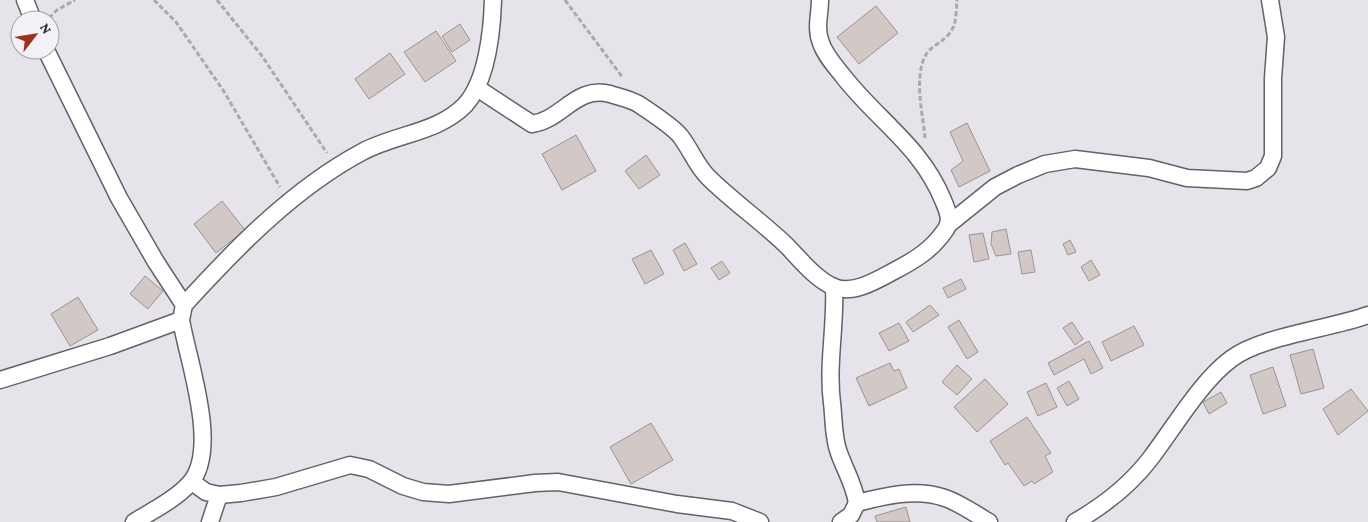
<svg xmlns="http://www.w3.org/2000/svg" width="1368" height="522" viewBox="0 0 1368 522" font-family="'Crimson Pro',serif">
<rect width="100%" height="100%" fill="#e6e3eb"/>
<g fill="#d2c9c7" stroke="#9b9391">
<path d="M876 6 898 33 859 64 837 37Z"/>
<path d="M460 24 470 40 452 52 442 36Z"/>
<path d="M436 31 456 61 425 82 404 52Z"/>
<path d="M390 53 405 74 369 99 355 79Z"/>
<path d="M967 123 990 171 959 187 951 170 963 161 950 132Z"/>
<path d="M576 135 596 171 562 190 542 154Z"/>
<path d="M646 155 660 175 639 189 625 171Z"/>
<path d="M222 201 245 230 216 253 194 224Z"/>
<path d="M1006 229 1011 254 996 256 991 244 992 232Z"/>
<path d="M983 233 989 259 974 262 969 235Z"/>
<path d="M1070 240 1076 252 1068 255 1063 244Z"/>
<path d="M685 243 697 264 684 271 673 250Z"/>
<path d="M651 250 664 274 645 284 632 259Z"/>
<path d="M1031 250 1035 272 1022 274 1018 252Z"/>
<path d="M1091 260 1100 275 1089 281 1081 267Z"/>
<path d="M722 261 730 273 719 280 711 268Z"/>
<path d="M145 276 163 291 148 309 130 294Z"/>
<path d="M961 279 966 289 948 298 943 288Z"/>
<path d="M78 297 98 330 70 346 51 314Z"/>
<path d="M930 305 939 315 913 332 906 322Z"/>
<path d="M959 320 978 352 967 359 948 327Z"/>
<path d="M1072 322 1083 339 1075 345 1063 328Z"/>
<path d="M899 323 909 341 889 351 879 333Z"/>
<path d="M1134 326 1144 345 1111 361 1102 342Z"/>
<path d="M1089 341 1103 368 1091 374 1084 359 1054 375 1048 363Z"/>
<path d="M1313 349 1324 388 1301 394 1290 355Z"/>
<path d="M890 363 894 371 899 369 907 388 869 406 856 378Z"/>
<path d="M957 365 972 379 957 395 942 382Z"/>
<path d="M1273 367 1286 406 1263 414 1250 375Z"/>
<path d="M985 379 1008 404 977 432 954 407Z"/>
<path d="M1069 381 1079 399 1067 406 1057 388Z"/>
<path d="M1046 383 1057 407 1038 416 1027 392Z"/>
<path d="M1351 389 1368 411 1338 435 1323 409Z"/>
<path d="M1221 392 1227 403 1209 414 1203 402Z"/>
<path d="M1027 417 1051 453 1045 456 1053 472 1034 484 1032 481 1024 486 1008 463 1005 465 990 441Z"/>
<path d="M651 423 673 460 631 484 610 447Z"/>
<path d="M906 507 910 522H877L875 516Z"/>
</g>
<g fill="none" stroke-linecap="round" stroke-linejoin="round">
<defs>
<g id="street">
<path d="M25 0 33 20"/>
<path d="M46 50 119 198 156 262 184 305"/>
<path d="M477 88 532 124C562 120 576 85 610 94 619 97 633 100 640 105 650 112 675 128 681 137 691 150 696 165 708 177 732 201 761 221 786 245 800 259 815 279 834 287 853 295 877 280 894 271 915 260 932 250 946 229 952 219 947 210 943 200 921 146 877 120 843 76 835 66 825 55 821 43 815 28 820 15 820 0"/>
<path d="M949 224 995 187 1018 175 1045 164 1075 159 1149 168 1187 178 1247 181 1256 178 1268 168 1273 156V78L1276 37 1270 0"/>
<path d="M834 287C836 326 827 364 832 403 834 418 833 438 839 453 845 470 854 484 857 503 884 496 916 488 945 498 960 503 975 514 989 522"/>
<path d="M0 380 110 346 181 320"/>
<path d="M192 482 206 492 219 495 241 493 276 487 350 465 369 469 403 486 423 492 449 494 535 483 558 482 677 504 732 511 760 522"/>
<path d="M134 522C152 511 176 499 190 483 220 449 188 361 181 320L184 305C236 248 293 189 362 152 395 134 438 133 465 105 487 81 492 31 493 0"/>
<path d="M210 522 219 495"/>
<path d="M841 522 851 515 857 503"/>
<path d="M1075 522C1103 506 1130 485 1150 459 1173 429 1201 381 1231 359 1261 336 1330 329 1368 315"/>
</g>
</defs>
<use href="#street" stroke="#646168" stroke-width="19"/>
<g stroke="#aba9af" stroke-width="3" stroke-dasharray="5 2.5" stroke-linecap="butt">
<path d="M154 0 176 22 223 90 280 187"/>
<path d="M217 0 262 56 327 153"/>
<path d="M565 0 623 78"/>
<path d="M49 18 57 10 75 0"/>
<path d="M925 138C923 115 915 84 923 61 927 47 941 44 949 34 957 25 956 11 957 0"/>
</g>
<use href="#street" stroke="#fff" stroke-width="16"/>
</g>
<g transform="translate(35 35) rotate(59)"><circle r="24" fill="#f3f0f8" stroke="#a3a0a6"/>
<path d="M0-4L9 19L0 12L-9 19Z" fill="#9c321e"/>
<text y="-8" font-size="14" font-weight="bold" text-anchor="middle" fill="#2a292c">N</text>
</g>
</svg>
